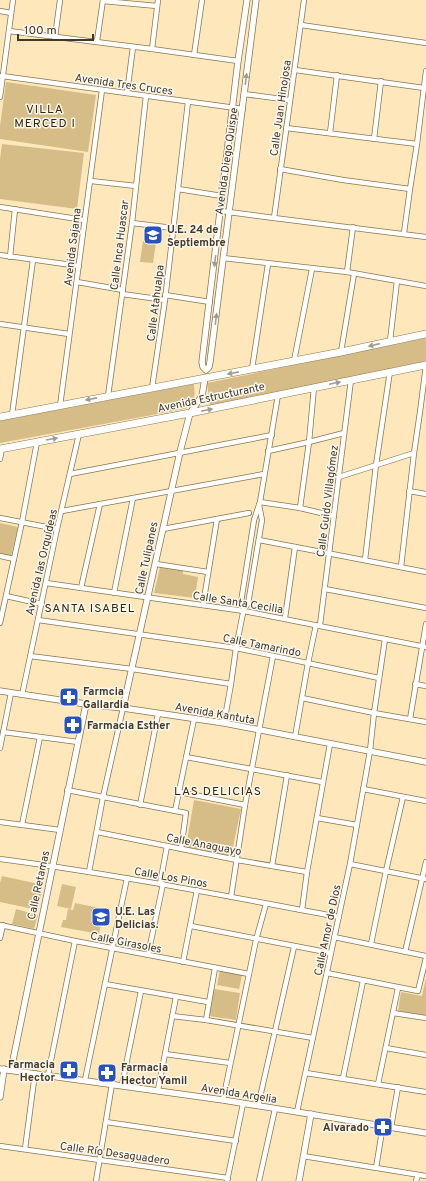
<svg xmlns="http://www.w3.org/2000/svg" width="426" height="1181" viewBox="0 0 426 1181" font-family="Overpass,sans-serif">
<rect width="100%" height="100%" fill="#fee8bb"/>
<g fill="#d6bc86">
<path d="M6 82 96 95 88 152 0 139V126Z"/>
<path d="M2 144 84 153 77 209 0 199V159Z"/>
<path d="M143 241 156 242 153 263 140 262Z"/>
<path d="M426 338V361L210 406 207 383Z"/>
<path d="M194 384C195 397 196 401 185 409L0 443V421Z"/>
<path d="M0 523 18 527 11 556 0 554Z"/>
<path d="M160 567 183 569V574L198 577 195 598 154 593Z"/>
<path d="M194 800 241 809 231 856 186 847Z"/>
<path d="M2 876 43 885 38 910 0 902V883Z"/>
<path d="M62 884 76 887 71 909 57 906Z"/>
<path d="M75 903 104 909 99 934 61 927 63 920H66L68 909 73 910Z"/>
<path d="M16 909 38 915 34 929 12 924Z"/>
<path d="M220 970 242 975 239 989 217 985Z"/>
<path d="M426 978V1016L398 1011 401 992 422 996Z"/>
<path d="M214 989 240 993 236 1020 209 1016Z"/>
</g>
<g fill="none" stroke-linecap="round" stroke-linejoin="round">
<defs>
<g id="minor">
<path d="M103 1 157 6"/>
<path d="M0 11 11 13"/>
<path d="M301 25 426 43"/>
<path d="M9 31 152 49 238 61"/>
<path d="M55 37 60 0"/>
<path d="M97 41 103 0"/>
<path d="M152 49 158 0"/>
<path d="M194 55 202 0"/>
<path d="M295 70 424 88"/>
<path d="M2 76 243 109"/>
<path d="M127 93 133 47"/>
<path d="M244 94 289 100"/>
<path d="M0 97 13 0"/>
<path d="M286 128 417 144"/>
<path d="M330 133 337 75"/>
<path d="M374 139 381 81"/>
<path d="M280 169 343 180 410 189"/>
<path d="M91 181 136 186"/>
<path d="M178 189 222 196"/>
<path d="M0 207 84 220"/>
<path d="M221 211 274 218 426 237"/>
<path d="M274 218 304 0"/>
<path d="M132 223 173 228"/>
<path d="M404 233 410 189 417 144 426 71"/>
<path d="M0 255 79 266"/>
<path d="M10 257 15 209"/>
<path d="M223 258 347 272 426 286"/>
<path d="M347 272 353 227"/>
<path d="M77 282 123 290"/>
<path d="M122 294 165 300"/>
<path d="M165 295 210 302"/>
<path d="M0 324 69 334"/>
<path d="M390 341 397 281"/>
<path d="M341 352 354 274"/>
<path d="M294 361 312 269"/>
<path d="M252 369 268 264"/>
<path d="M152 388 165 300 188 102"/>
<path d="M108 396 132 223 146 96"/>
<path d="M60 406C74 300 89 195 102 90"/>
<path d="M12 415 33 260"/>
<path d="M268 451 309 442 344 433"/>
<path d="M0 459 2 448"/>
<path d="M70 474 272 435"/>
<path d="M339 477 414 453"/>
<path d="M409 491 426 494"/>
<path d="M260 502 300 508 334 516"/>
<path d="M300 508 309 442 314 387"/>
<path d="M62 511 264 474"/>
<path d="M0 518 57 529"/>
<path d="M163 529 249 513"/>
<path d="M259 540 426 572"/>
<path d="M0 556 14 559"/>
<path d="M365 560 376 465 390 371"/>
<path d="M156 564 208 572"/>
<path d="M401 567 414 453 420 412 426 365"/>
<path d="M46 583 244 611 426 647"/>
<path d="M81 588 100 504"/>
<path d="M325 589 426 608"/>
<path d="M114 593 133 498"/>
<path d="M6 596 42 604"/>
<path d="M203 605 217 519"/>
<path d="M244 608 241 602 254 520 260 502 278 395"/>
<path d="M285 618 295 547"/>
<path d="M38 620 236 648 379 678"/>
<path d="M0 623 22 522 37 442"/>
<path d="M320 625 351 380"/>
<path d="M30 656 132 669 231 684"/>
<path d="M415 684 426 686"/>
<path d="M22 695 57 529 79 434"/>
<path d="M302 698 374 713 426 722"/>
<path d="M410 719 426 624"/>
<path d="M224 723 231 684 236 648 244 608 248 604 262 520 259 505"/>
<path d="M3 732 78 742"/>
<path d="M295 737 308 663 316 625"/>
<path d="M0 748 11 693"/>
<path d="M186 757 322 782"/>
<path d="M363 789 426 801"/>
<path d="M67 790 186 813 181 849"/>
<path d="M179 792 245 805"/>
<path d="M140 805 158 714"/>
<path d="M175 811 194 719"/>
<path d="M317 818 357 825"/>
<path d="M0 822 60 830"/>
<path d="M22 825 40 737"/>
<path d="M97 832 237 860 307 872"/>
<path d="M0 859C114 874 226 896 339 917"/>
<path d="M350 864 426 879"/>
<path d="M272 866 287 775"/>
<path d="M89 872 103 797 123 708"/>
<path d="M160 884 167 846"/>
<path d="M231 897 245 805 273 656"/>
<path d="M302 910 307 872 330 744"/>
<path d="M0 925 75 941 249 974"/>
<path d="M191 926 331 953"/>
<path d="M334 937 426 956"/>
<path d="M0 938 3 925"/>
<path d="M371 944 386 871 403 797"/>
<path d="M405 952 426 862"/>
<path d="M148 955 163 884"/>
<path d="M183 962 197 890"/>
<path d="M327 973 418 991 426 958"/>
<path d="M105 984 208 1002"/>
<path d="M393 1013 426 1018"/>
<path d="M172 1016 206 1020 313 1038"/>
<path d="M206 1020 215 968"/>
<path d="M386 1048 426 1055"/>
<path d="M165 1054 230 1063"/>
<path d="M306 1073 426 1092"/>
<path d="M48 1075 75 941"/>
<path d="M343 1078 363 981"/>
<path d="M85 1080 127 878"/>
<path d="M378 1084 398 988"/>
<path d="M122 1085 141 991"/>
<path d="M158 1090 176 997"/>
<path d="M223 1100 256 940 266 904"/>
<path d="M258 1106 294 947"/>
<path d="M297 1112 350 864 370 751 374 713 385 639"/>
<path d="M106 1122 236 1141"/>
<path d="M391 1127 398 1087"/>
<path d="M0 1146 228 1178"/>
<path d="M25 1149 35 1073"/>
<path d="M303 1156 426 1176"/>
<path d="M376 1168 383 1125"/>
<path d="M96 1181 112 1084"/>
<path d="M227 1181 243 1104"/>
<path d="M259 1181 275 1109"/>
<path d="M416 1181 418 1175"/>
</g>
<g id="tertiary">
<path d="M247 0 238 61 202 362 203 367 206 370 209 367 210 362 256 0"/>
<path d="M0 691 86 704 123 708 224 723 426 762"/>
<path d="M123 708 180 452 190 413 202 396 205 378"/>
<path d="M0 1069 223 1100 426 1133"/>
<path d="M11 1070C35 948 60 826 86 704"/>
<path d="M0 1097 4 1069"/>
<path d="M299 1181 311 1114"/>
</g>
<g id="primary">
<path d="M0 417 341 352 426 334"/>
<path d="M0 449 190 413 426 365"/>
</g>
</defs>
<use href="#minor" stroke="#8a764d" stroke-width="6"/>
<use href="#tertiary" stroke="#8a764d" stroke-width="7"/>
<use href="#primary" stroke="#8a764d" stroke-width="8"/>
<use href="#minor" stroke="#fff" stroke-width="4.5"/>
<use href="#tertiary" stroke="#fff" stroke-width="5.5"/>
<use href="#primary" stroke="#fff" stroke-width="7"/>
</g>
<defs><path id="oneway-solid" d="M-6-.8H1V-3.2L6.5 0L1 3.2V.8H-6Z"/></defs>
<g fill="#a09c92">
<use href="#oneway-solid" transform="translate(246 79) rotate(-83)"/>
<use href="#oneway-solid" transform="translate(215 261) rotate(97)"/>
<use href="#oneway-solid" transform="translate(216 319) rotate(-83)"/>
<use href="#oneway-solid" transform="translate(374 345) rotate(167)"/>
<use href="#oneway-solid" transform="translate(233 373) rotate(169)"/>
<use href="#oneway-solid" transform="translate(335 383) rotate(-12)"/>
<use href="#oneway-solid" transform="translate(91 399) rotate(169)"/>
<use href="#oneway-solid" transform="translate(207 410) rotate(-12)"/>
<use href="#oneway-solid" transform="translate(52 439) rotate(-10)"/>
</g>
<defs>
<symbol id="school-square" viewBox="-11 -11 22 22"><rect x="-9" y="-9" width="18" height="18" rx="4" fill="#2952c1" stroke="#fbf7ee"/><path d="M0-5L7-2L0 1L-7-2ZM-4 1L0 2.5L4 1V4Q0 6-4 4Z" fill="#fff"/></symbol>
<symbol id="pharmacy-square" viewBox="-11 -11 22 22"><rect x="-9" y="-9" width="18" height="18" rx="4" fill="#2952c1" stroke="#fbf7ee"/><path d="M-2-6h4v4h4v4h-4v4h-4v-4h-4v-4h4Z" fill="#fff"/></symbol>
</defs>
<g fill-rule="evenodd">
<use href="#school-square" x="142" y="224" width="22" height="22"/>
<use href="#pharmacy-square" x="58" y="686" width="22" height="22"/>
<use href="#pharmacy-square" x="62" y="714" width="22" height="22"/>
<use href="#school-square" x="90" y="906" width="22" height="22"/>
<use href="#pharmacy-square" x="58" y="1059" width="22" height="22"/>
<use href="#pharmacy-square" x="96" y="1062" width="22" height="22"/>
<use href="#pharmacy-square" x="372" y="1116" width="22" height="22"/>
</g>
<g text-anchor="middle" stroke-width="3" stroke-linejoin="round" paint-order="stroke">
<g font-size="11" fill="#413826" stroke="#fbf7ee">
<text transform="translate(124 84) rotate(8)" y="4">Avenida Tres Cruces</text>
<text transform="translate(280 108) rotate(-82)" y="4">Calle Juan Hinojosa</text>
<text transform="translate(226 161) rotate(-82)" y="4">Avenida Diego Quispe</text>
<text transform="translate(119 245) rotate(-83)" y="4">Calle Inca Huascar</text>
<text transform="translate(72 247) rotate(-83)" y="4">Avenida Sajama</text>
<text transform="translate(155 303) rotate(-83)" y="4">Calle Atahualpa</text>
<text transform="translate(211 397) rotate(-12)" y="4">Avenida Estructurante</text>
<text transform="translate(327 501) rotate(-83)" y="4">Calle Guido Villagómez</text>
<text transform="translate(146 558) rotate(-78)" y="4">Calle Tulipanes</text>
<text transform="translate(41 562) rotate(-77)" y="4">Avenida las Orquídeas</text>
<text transform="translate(238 602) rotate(9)" y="4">Calle Santa Cecilia</text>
<text transform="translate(262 645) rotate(11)" y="4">Calle Tamarindo</text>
<text transform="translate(215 713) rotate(10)" y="4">Avenida Kantuta</text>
<text transform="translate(204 844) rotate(11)" y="4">Calle Anaguayo</text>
<text transform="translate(171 877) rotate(10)" y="4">Calle Los Pinos</text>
<text transform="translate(38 885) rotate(-78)" y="4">Calle Retamas</text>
<text transform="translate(327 930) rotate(-78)" y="4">Calle Amor de Dios</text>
<text transform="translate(126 942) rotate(11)" y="4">Calle Girasoles</text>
<text transform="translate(239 1093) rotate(9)" y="4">Avenida Argelia</text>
<text transform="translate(115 1153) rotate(8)" y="4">Calle Río Desaguadero</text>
</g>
<g font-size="11" font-weight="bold" fill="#413826" stroke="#fbf7ee" text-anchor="start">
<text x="167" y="233">U.E. 24 de<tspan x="167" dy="13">Septiembre</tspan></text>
<text x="83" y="695">Farmcia<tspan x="83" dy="13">Gallardia</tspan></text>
<text x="87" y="729">Farmacia Esther</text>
<text x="115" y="915">U.E. Las<tspan x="115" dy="13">Delicias.</tspan></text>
<text x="55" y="1068" text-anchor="end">Farmacia<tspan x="55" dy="13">Hector</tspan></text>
<text x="121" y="1071">Farmacia<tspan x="121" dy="13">Hector Yamil</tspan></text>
<text x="369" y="1131" text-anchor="end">Alvarado</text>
</g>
<g font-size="12" letter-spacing="1" fill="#342707" stroke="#fbf7ee">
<text x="45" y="113">VILLA<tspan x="45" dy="14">MERCED I</tspan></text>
<text x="90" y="612">SANTA ISABEL</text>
<text x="218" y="795">LAS DELICIAS</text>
</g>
</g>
<path d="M18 34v6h75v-6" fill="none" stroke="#413826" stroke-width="2"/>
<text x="24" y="34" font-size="12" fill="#413826" stroke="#fbf7ee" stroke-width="3" paint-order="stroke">100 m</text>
</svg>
